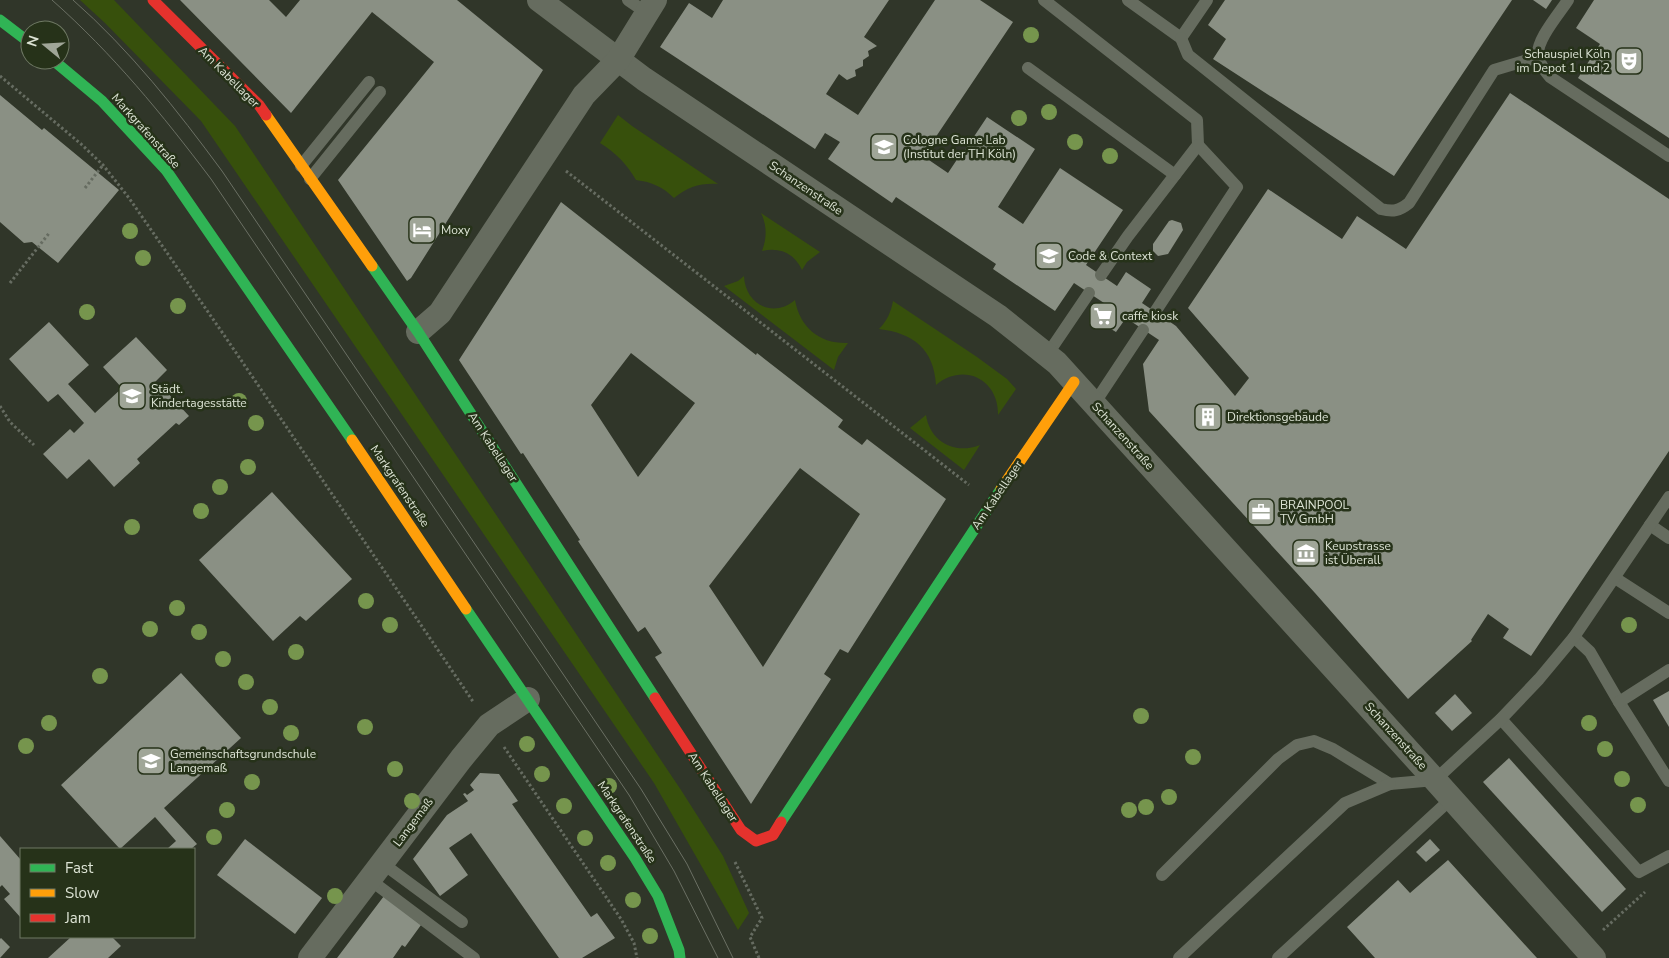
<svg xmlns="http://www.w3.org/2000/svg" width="1669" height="958" viewBox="0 0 1669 958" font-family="'Nunito Sans',sans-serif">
<rect width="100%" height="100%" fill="#303629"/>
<g fill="#37500c">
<path d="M80 0H114L235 126 681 790 723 856 749 913 738 930 654 783 201 121 105 23Z"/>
<path d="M618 115 632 126 718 184C700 183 688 187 674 198 663 187 652 182 636 180 627 164 616 153 600 143Z"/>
<path d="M761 213 820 252 807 262 802 270C794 253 780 247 762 251 767 238 767 225 761 213Z"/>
<path d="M744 276C745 304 773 319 795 300 800 328 820 344 848 343L838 357 834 370 724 286 738 281Z"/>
<path d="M893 301 977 357 1007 379 1016 389 998 415C999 379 963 362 936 385 934 349 913 333 879 329 887 321 891 312 893 301Z"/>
<path d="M926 415C930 442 955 455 980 445L964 470 910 428Z"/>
</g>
<g fill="#8a9084" fill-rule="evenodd">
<path d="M180 0H269L286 17 300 0H457L543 70 411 278 407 281 338 180 434 62 372 12 291 113Z"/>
<path d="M723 0H889L864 37 877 46 868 51 869 56 863 60V66L855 70 856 76 847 80 839 74 826 94 858 115 935 0H980L1013 22 923 156 948 173 962 152 963 153 987 117 1035 149 998 207 1023 224 1060 168 1123 210 1086 265 1117 286 1126 272 1151 289 1142 303 1176 326 1235 396 1249 378 1188 308 1268 189 1342 239 1357 216 1406 249 1510 93 1669 199V451L1531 656 1503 638 1509 629 1488 614 1471 640 1472 641 1408 699 1315 593 1149 411 1143 364 1159 340 1126 318 1116 332 1101 323 1100 317 1107 305 1074 283 1055 311 993 269 996 264 896 197 892 203 828 159 840 142 825 133 815 149 660 47 689 3 712 18Z"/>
<path d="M1225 0H1512L1394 176 1213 59 1226 39 1208 25Z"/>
<path d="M1533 0H1552L1546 9Z"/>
<path d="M1594 0H1669V138L1578 78 1600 44 1576 28Z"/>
<path d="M0 95 42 130 44 128 119 190 58 263 32 242 24 243 0 222Z"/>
<path d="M561 202 756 355 757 353 843 420 838 427 862 445 867 439 946 499 848 653 840 649 824 674 831 679 751 804 655 657 662 653 645 627 638 632 578 541 580 540 523 453 521 454 459 360ZM631 353 695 403 638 477 591 405ZM800 468 860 514 763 667 709 586Z"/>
<path d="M1172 220 1181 223 1183 230 1168 254 1158 256 1153 251V244L1169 221Z"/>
<path d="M49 322 89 365 68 384 95 413 122 388 103 367 136 337 167 370 153 384 159 391 163 388 189 416 179 425 176 423 137 459 140 463 114 487 89 459 67 479 43 454 70 429 74 433 84 423 58 394 48 402 9 359Z"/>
<path d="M272 492 352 579 306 621 300 616 273 641 199 560Z"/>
<path d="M181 673 241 738 164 808 197 844 191 849H167L176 841 155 817 120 849 61 785Z"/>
<path d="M1669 691V727L1653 700Z"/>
<path d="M1455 694 1472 713 1452 731 1435 713Z"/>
<path d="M1509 758 1626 889 1602 912 1483 782Z"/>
<path d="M480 773 499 774 518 801 512 804 591 917 597 913 615 938 582 958H559L471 833 449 848 468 875 440 896 413 859 447 815 468 801 463 794 465 793 467 795 474 790 470 785Z"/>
<path d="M0 836 21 860V918L4 899 10 894 2 885 0 887Z"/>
<path d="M245 839 322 898 295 934 217 875Z"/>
<path d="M1430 839 1440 850 1426 862 1416 852Z"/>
<path d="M1448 860 1537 958H1375L1347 927 1398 880 1410 893Z"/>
<path d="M384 896 421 925 405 947 402 945 393 958H337Z"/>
<path d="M71 937H112L121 946 108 958H48Z"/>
<path d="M1 938 10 947 0 958V939Z"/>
</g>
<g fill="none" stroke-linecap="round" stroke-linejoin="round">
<g stroke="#666c61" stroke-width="3" stroke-dasharray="2.5 2.5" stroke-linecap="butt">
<path d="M0 76 81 144 103 165 129 198 224 335 474 703"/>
<path d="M566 171 969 485"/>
<path d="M85 188 103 165"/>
<path d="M10 283 50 232"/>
<path d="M0 406 10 422 34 445"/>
<path d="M504 747 621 919 634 943 637 958"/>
<path d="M735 862 762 918 750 937 759 958"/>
<path d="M1603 930 1645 892"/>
</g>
<g stroke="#666c5f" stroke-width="12">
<path d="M628 0 647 13"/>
<path d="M1044 0 1197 120 1198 145 1128 236 1101 275"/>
<path d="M1128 0 1181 38 1207 0"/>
<path d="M1568 0C1559 14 1536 40 1538 56 1540 65 1545 71 1550 77L1669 156"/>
<path d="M1181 38 1188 55 1381 209C1393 212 1399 211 1409 203L1494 70 1538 57"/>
<path d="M1028 68 1175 175"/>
<path d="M301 166 369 82"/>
<path d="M310 179 380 92"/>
<path d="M1155 312 1237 187 1198 145"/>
<path d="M1047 355 1089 293"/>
<path d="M1094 404 1143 330"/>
<path d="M1650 525 1669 538"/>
<path d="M1615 578 1669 613"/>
<path d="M1574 637 1590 652 1619 702 1669 781"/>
<path d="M1619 702 1669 670"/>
<path d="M1501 719 1639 872 1669 856"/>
<path d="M382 863 462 922"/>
<path d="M1162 875 1278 759 1297 745 1314 741 1333 749 1390 784 1435 780 1501 719 1539 679 1574 637 1669 497"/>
<path d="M369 879 474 958"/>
<path d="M1179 958 1345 803 1390 784"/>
<path d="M1278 958 1452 798"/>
</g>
<g stroke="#666c5f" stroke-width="24">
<path d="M539 0 644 79 998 316 1057 363 1435 780 1594 958"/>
<path d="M418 332 440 313 584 95 618 60 655 0"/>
<path d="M310 958 461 759 489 725 528 699"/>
</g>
<g stroke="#30b455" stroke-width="11">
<path d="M0 20 30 43"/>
<path d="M53 60 102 101 166 170 352 440"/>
<path d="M372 266 418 332 655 698"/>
<path d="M466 609 635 858 658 896 679 950 680 958"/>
<path d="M781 822 1001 489"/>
</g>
<g stroke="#ff9f0a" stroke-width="11">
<path d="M266 115 372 266"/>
<path d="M352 440 466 609"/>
<path d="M1001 489 1074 382"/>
</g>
<g stroke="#e5322d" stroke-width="11">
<path d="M153 0 259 105 266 115"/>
<path d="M655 698 741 830 756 841 773 835 781 822"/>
</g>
<g stroke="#6b7064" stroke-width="1">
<path d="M52 0C113 54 162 114 211 179L629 795 674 871 718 958"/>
<path d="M73 0C130 50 177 110 222 171L641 789 687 864 733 958"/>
</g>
</g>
<g fill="#76954d">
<circle cx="1031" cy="35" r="8"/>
<circle cx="1049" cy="112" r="8"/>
<circle cx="1019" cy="118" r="8"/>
<circle cx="1075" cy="142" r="8"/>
<circle cx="1110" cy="156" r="8"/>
<circle cx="130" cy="231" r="8"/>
<circle cx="143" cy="258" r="8"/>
<circle cx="178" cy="306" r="8"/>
<circle cx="87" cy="312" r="8"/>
<circle cx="239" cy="401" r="8"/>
<circle cx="256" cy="423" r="8"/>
<circle cx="248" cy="467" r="8"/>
<circle cx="220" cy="487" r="8"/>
<circle cx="201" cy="511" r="8"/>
<circle cx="132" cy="527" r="8"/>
<circle cx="366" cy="601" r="8"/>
<circle cx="177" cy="608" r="8"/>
<circle cx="390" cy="625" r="8"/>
<circle cx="1629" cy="625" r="8"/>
<circle cx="150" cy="629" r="8"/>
<circle cx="199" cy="632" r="8"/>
<circle cx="296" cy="652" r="8"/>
<circle cx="223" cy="659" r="8"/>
<circle cx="100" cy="676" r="8"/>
<circle cx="246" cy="682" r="8"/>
<circle cx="270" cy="707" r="8"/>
<circle cx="1141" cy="716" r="8"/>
<circle cx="49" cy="723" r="8"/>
<circle cx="1589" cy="723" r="8"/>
<circle cx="365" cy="727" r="8"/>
<circle cx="291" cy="733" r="8"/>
<circle cx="527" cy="744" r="8"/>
<circle cx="26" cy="746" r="8"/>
<circle cx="1605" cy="749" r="8"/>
<circle cx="1193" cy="757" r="8"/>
<circle cx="395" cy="769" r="8"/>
<circle cx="542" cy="774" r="8"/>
<circle cx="1622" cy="779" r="8"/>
<circle cx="252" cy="782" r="8"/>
<circle cx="609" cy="786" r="8"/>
<circle cx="1169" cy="797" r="8"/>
<circle cx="412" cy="801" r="8"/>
<circle cx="1638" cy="805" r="8"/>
<circle cx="564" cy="806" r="8"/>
<circle cx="1146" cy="807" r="8"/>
<circle cx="227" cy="810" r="8"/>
<circle cx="1129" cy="810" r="8"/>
<circle cx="214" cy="837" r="8"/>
<circle cx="585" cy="838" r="8"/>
<circle cx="608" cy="863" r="8"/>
<circle cx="335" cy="896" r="8"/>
<circle cx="633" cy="900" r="8"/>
<circle cx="650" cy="936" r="8"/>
</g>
<defs>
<symbol id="theatre-square" viewBox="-11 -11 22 22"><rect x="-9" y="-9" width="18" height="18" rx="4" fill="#a0a698" stroke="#263219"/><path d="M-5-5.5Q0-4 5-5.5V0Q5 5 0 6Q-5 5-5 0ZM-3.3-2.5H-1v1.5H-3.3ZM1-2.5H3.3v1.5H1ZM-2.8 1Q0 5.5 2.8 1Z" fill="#fff"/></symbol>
<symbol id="university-square" viewBox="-11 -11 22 22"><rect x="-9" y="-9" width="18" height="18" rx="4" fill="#a0a698" stroke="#263219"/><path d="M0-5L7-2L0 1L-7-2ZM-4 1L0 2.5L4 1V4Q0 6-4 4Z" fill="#fff"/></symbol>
<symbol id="hotel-square" viewBox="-11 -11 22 22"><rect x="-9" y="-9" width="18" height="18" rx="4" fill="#a0a698" stroke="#263219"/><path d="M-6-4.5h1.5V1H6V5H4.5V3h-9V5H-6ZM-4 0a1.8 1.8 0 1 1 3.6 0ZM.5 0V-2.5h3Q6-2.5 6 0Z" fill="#fff"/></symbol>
<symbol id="supermarket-square" viewBox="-11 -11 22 22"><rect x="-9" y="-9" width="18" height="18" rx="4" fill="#a0a698" stroke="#263219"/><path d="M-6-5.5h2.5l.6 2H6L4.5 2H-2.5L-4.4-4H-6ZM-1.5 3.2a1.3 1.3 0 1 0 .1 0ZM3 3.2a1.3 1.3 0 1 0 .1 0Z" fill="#fff"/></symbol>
<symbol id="school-square" viewBox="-11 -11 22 22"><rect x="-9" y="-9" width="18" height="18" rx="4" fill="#a0a698" stroke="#263219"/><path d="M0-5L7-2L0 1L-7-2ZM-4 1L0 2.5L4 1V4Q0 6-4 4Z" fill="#fff"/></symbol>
<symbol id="building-square" viewBox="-11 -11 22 22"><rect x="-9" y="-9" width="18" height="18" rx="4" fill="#a0a698" stroke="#263219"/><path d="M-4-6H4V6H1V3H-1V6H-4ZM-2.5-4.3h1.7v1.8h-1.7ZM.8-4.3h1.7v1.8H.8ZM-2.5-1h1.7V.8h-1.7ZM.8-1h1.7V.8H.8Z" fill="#fff"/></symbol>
<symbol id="office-square" viewBox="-11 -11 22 22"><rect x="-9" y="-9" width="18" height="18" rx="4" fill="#a0a698" stroke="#263219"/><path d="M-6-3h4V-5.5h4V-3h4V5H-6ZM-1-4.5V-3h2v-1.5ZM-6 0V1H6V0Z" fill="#fff"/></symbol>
<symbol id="museum-square" viewBox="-11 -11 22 22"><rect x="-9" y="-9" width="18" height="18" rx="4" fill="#a0a698" stroke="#263219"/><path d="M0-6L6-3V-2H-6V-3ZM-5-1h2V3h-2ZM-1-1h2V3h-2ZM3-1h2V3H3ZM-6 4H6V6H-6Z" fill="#fff"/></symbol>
</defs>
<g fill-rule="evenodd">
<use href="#theatre-square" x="1613" y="45" width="32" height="32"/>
<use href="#university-square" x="868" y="131" width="32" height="32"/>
<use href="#hotel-square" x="406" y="214" width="32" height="32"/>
<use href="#university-square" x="1033" y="240" width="32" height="32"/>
<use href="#supermarket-square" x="1087" y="300" width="32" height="32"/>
<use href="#school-square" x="116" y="380" width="32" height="32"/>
<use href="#building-square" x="1192" y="401" width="32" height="32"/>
<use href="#office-square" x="1245" y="496" width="32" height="32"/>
<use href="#museum-square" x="1290" y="537" width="32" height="32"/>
<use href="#school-square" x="135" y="745" width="32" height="32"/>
</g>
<g text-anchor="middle" stroke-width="5" stroke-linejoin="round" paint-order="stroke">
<g font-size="12" fill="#dce3d4" stroke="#263219" text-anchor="start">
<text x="1610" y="58" text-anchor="end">Schauspiel Köln<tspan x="1610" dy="14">im Depot 1 und 2</tspan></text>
<text x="903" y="144">Cologne Game Lab<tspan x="903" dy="14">(Institut der TH Köln)</tspan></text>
<text x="441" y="234">Moxy</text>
<text x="1068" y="260">Code &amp; Context</text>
<text x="1122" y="320">caffe kiosk</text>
<text x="151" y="393">Städt.<tspan x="151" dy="14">Kindertagesstätte</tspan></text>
<text x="1227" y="421">Direktionsgebäude</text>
<text x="1280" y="509">BRAINPOOL<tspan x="1280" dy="14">TV GmbH</tspan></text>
<text x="1325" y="550">Keupstrasse<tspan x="1325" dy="14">ist Überall</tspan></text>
<text x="170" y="758">Gemeinschaftsgrundschule<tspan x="170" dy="14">Langemaß</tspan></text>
</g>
<g font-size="12" fill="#dce3d4" stroke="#263219">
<text transform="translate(229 77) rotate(45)" y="4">Am Kabellager</text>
<text transform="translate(146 131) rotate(48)" y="4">Markgrafenstraße</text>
<text transform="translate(806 188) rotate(34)" y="4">Schanzenstraße</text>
<text transform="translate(1123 436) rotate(48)" y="4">Schanzenstraße</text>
<text transform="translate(493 447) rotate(57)" y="4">Am Kabellager</text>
<text transform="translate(400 486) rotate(56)" y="4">Markgrafenstraße</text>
<text transform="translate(997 495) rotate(-56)" y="4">Am Kabellager</text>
<text transform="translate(1396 736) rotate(48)" y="4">Schanzenstraße</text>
<text transform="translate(713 787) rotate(57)" y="4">Am Kabellager</text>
<text transform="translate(413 822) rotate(-53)" y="4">Langemaß</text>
<text transform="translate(627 822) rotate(56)" y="4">Markgrafenstraße</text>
</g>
</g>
<rect x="20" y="848" width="175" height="90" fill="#263219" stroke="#6f7964"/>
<rect x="30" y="864" width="25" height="8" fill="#30b455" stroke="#6f7964"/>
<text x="65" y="873" font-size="15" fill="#dce3d4">Fast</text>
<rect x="30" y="889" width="25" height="8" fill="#ff9f0a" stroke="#6f7964"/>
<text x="65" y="898" font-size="15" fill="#dce3d4">Slow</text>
<rect x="30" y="914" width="25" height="8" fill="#e5322d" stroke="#6f7964"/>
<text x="65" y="923" font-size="15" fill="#dce3d4">Jam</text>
<g transform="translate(45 45) rotate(288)"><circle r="24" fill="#263219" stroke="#6f7964"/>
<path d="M0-4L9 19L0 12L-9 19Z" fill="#a0a698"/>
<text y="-8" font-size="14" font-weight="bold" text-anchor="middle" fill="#dce3d4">N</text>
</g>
</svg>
